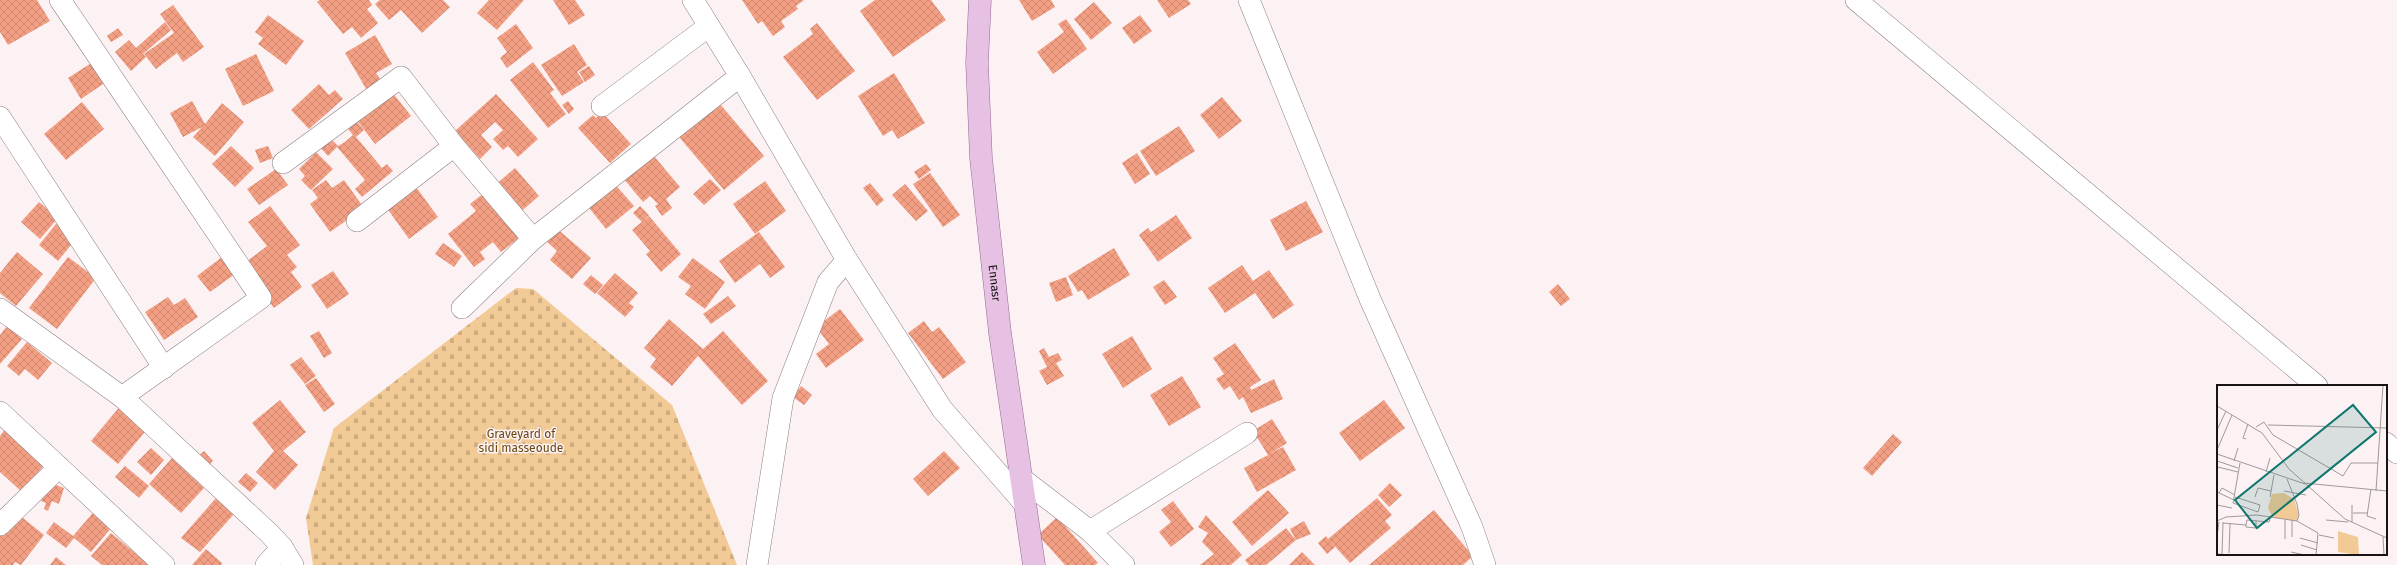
<svg xmlns="http://www.w3.org/2000/svg" width="2397" height="565" viewBox="0 0 2397 565" font-family="'Fira Sans',sans-serif">
<defs>
<pattern id="cemetery-stones" width="16" height="16" patternUnits="userSpaceOnUse"><rect width="16" height="16" fill="#f2ca96"/><path d="M2 7V4a2 2 0 0 1 4 0v3zM10 15v-3a2 2 0 0 1 4 0v3z" fill="#cfad80"/></pattern>
<pattern id="building-cross-hatch" width="8" height="8" patternUnits="userSpaceOnUse"><rect width="8" height="8" fill="#f39f83"/><path d="M0 0l8 8M0 8l8-8" fill="none" stroke="#d08870"/></pattern>
</defs>
<rect width="100%" height="100%" fill="#fcf1f3"/>
<path fill="url(#cemetery-stones)" d="M516 288 533 289 672 405 737 565H313L306 518 334 428Z"/>
<g fill="url(#building-cross-hatch)">
<path d="M0 0H37L50 21 8 45 0 32Z"/>
<path d="M320 0H369L372 5 367 9 378 23 361 38 352 27 343 34 317 2Z"/>
<path d="M380 0H443L450 7 422 33 401 10 389 20 375 4Z"/>
<path d="M489 0H524L497 30 477 13Z"/>
<path d="M553 0H575L585 15 569 25Z"/>
<path d="M742 0H804L796 6 798 9 781 21 785 27 773 36 762 21 758 24Z"/>
<path d="M875 0H931L946 20 893 57 860 11Z"/>
<path d="M1019 0H1051L1055 7 1032 21Z"/>
<path d="M1157 0H1188L1191 4 1169 18Z"/>
<path d="M1094 2 1112 23 1091 40 1074 19Z"/>
<path d="M173 5 204 47 183 62 177 53 156 69 144 54 174 33 160 14Z"/>
<path d="M268 15 304 41 286 65 258 44 263 38 255 32Z"/>
<path d="M1140 15 1152 31 1134 44 1122 28Z"/>
<path d="M1066 19 1087 49 1053 74 1037 52 1064 32 1058 24Z"/>
<path d="M165 22 171 30 143 54 146 57 131 71 115 52 129 40 136 48Z"/>
<path d="M817 23 855 71 817 100 783 57 813 34 810 29Z"/>
<path d="M516 24 533 48 507 68 500 58 507 52 497 38Z"/>
<path d="M118 28 123 35 111 42 107 36Z"/>
<path d="M375 35 392 64 376 73 383 83 368 92 345 53Z"/>
<path d="M574 44 587 65 577 72 584 82 562 96 541 65Z"/>
<path d="M256 54 274 91 243 106 225 69Z"/>
<path d="M96 60 109 80 81 99 68 78Z"/>
<path d="M533 62 554 90 550 93 566 114 548 128 510 80Z"/>
<path d="M589 66 595 75 585 82 579 72Z"/>
<path d="M894 73 925 123 898 139 892 130 883 136 858 96Z"/>
<path d="M319 84 329 95 335 90 343 99 309 129 291 110Z"/>
<path d="M392 92 411 116 375 144 356 119Z"/>
<path d="M496 94 538 139 518 157 508 146 503 150 493 139 503 130 495 122 481 135 492 147 480 159 455 131Z"/>
<path d="M714 97 764 156 724 190 674 131Z"/>
<path d="M1222 97 1242 121 1219 139 1200 115Z"/>
<path d="M192 101 205 124 222 103 244 122 215 156 193 137 202 127 183 137 170 113Z"/>
<path d="M568 101 574 109 569 114 562 105Z"/>
<path d="M82 102 104 129 66 160 44 134Z"/>
<path d="M602 112 631 144 610 163 578 128 593 115 596 118Z"/>
<path d="M354 118 364 130 356 137 382 168 387 164 393 171 362 197 355 189 365 180 337 147 328 156 318 145 328 136 338 146 345 142 353 135 345 125Z"/>
<path d="M1179 126 1195 151 1156 176 1140 151Z"/>
<path d="M231 146 254 168 235 187 212 164Z"/>
<path d="M268 146 273 158 260 163 255 150Z"/>
<path d="M648 149 680 187 666 199 672 208 662 216 655 206 658 204 650 196 643 202 619 173Z"/>
<path d="M316 152 333 169 311 190 301 180 305 176 299 169Z"/>
<path d="M1137 153 1150 174 1135 184 1122 163Z"/>
<path d="M926 164 931 170 919 179 914 172Z"/>
<path d="M515 168 539 196 518 214 494 186Z"/>
<path d="M276 169 288 185 259 205 247 189Z"/>
<path d="M930 173 960 215 943 227 913 184Z"/>
<path d="M710 179 721 190 704 205 693 194Z"/>
<path d="M326 180 332 188 344 180 364 208 330 232 310 204 318 198 312 190Z"/>
<path d="M765 181 786 211 755 234 733 204Z"/>
<path d="M613 182 634 206 606 229 586 204Z"/>
<path d="M413 183 438 217 409 239 384 204Z"/>
<path d="M870 183 884 200 877 206 863 188Z"/>
<path d="M905 184 928 211 916 221 892 195Z"/>
<path d="M484 193 519 238 501 252 493 242 480 252 485 259 474 267 448 234 476 211 470 204Z"/>
<path d="M1306 201 1323 232 1286 251 1270 220Z"/>
<path d="M39 202 58 218 40 239 21 222Z"/>
<path d="M270 206 300 245 287 255 297 267 291 272 302 287 274 308 242 265 267 246 248 222Z"/>
<path d="M640 206 649 215 642 222 633 213Z"/>
<path d="M1176 215 1192 238 1158 262 1139 235 1148 228 1151 232Z"/>
<path d="M649 216 681 254 661 272 646 254 650 251 632 230Z"/>
<path d="M56 224 75 240 58 261 39 245Z"/>
<path d="M555 227 591 258 572 279 550 260 557 251 544 239Z"/>
<path d="M759 232 785 267 770 278 760 264 735 283 719 261Z"/>
<path d="M443 243 462 256 454 267 435 254Z"/>
<path d="M1114 248 1130 275 1088 300 1082 290 1078 292 1068 276Z"/>
<path d="M17 252 43 274 16 306 0 293V273Z"/>
<path d="M68 257 96 278 57 329 29 308Z"/>
<path d="M222 257 235 274 210 292 197 276Z"/>
<path d="M693 258 725 282 705 309 685 294 691 286 678 277Z"/>
<path d="M1242 265 1253 281 1269 270 1294 305 1273 319 1255 293 1225 313 1208 288Z"/>
<path d="M333 271 349 294 327 309 311 285Z"/>
<path d="M615 273 638 293 629 303 634 307 625 317 597 293Z"/>
<path d="M591 275 603 285 595 294 583 284Z"/>
<path d="M1066 277 1073 295 1056 302 1049 283Z"/>
<path d="M1164 280 1177 297 1165 305 1153 287Z"/>
<path d="M1558 284 1570 299 1561 306 1549 292Z"/>
<path d="M728 296 736 306 711 324 703 314Z"/>
<path d="M168 297 174 305 185 298 198 317 164 340 145 312Z"/>
<path d="M840 309 864 340 826 368 816 354 829 344 816 327Z"/>
<path d="M669 319 703 349 723 331 768 381 742 405 698 356 672 386 650 367 656 359 644 348Z"/>
<path d="M924 321 932 332 939 327 966 362 943 379 908 333Z"/>
<path d="M7 326 22 339 0 364V335Z"/>
<path d="M319 331 332 353 324 358 310 336Z"/>
<path d="M1132 336 1152 369 1123 388 1102 354Z"/>
<path d="M27 342 52 363 38 380 25 369 19 376 7 366Z"/>
<path d="M1235 343 1261 380 1250 387 1251 390 1274 379 1283 399 1251 413 1243 397 1239 400 1230 386 1224 390 1216 379 1224 374 1213 358Z"/>
<path d="M1044 348 1049 357 1058 353 1062 360 1056 363 1064 376 1047 385 1039 371 1047 367 1039 351Z"/>
<path d="M301 357 316 376 305 384 290 365Z"/>
<path d="M1182 376 1201 407 1169 426 1150 395Z"/>
<path d="M316 378 335 404 324 412 305 385Z"/>
<path d="M801 386 812 395 804 405 793 397Z"/>
<path d="M280 400 306 432 283 451 298 465 275 490 256 472 274 451 252 423Z"/>
<path d="M1384 400 1405 428 1360 461 1339 433Z"/>
<path d="M122 404 149 427 118 464 91 441Z"/>
<path d="M1272 419 1287 443 1271 453 1283 447 1296 470 1257 492 1244 468 1268 455 1253 431Z"/>
<path d="M5 429 46 463 22 492 0 472V436Z"/>
<path d="M1893 434 1902 442 1872 476 1863 468Z"/>
<path d="M151 448 164 460 151 475 137 462Z"/>
<path d="M204 451 213 461 206 468 196 458Z"/>
<path d="M944 451 960 468 928 496 913 479Z"/>
<path d="M172 458 204 488 181 513 149 484Z"/>
<path d="M125 466 149 486 139 498 115 477Z"/>
<path d="M246 473 258 483 250 492 238 482Z"/>
<path d="M48 482 64 488 59 504 52 501 48 511 44 509 46 503 41 501Z"/>
<path d="M1390 483 1402 495 1389 507 1378 495Z"/>
<path d="M1268 490 1289 513 1252 546 1232 522Z"/>
<path d="M216 498 234 514 200 552 181 538Z"/>
<path d="M1377 498 1392 515 1385 521 1391 528 1350 563 1331 542 1335 547 1327 554 1318 543 1326 536 1328 539Z"/>
<path d="M1173 501 1194 529 1171 547 1159 532 1171 522 1161 510Z"/>
<path d="M98 507 116 522 91 552 74 538 66 548 46 533 54 522 73 536Z"/>
<path d="M1434 510 1473 556 1463 565H1369Z"/>
<path d="M18 514 44 535 21 565 15 562 13 565H0V536Z"/>
<path d="M1206 515 1242 555 1231 565H1200L1214 554 1202 542 1208 533 1198 527Z"/>
<path d="M1057 517 1098 563 1095 565H1065L1038 535Z"/>
<path d="M1304 521 1311 534 1296 540 1266 565H1249L1245 560 1286 528 1296 540 1290 529Z"/>
<path d="M111 533 135 553 141 546 162 565H102L91 556Z"/>
<path d="M206 549 222 563 221 565H192Z"/>
<path d="M1302 552 1315 565H1289Z"/>
<path d="M56 557 66 565H50Z"/>
</g>
<g fill="none" stroke-linecap="round" stroke-linejoin="round">
<defs>
<g id="minor">
<path d="M60 0 261 298 122 397"/>
<path d="M693 0 740 76 847 260 942 409 1023 502"/>
<path d="M1249 0 1370 299 1472 527 1485 565"/>
<path d="M1856 0 2317 386"/>
<path d="M602 106 709 26"/>
<path d="M0 117 164 368"/>
<path d="M283 163 401 77 454 146 533 239"/>
<path d="M357 221 454 146"/>
<path d="M462 308 533 239 740 76"/>
<path d="M0 309 122 397 269 533 282 547 293 565"/>
<path d="M0 412 164 565"/>
<path d="M2386 443 2397 453"/>
<path d="M1021 478 1090 531 1124 565"/>
<path d="M0 525 59 467"/>
<path d="M1090 531 1247 433"/>
<path d="M266 565 282 547"/>
<path d="M757 565 783 398 828 282 847 260"/>
</g>
<g id="major">
<path id="s1" d="M980 0 977 63 981 158 1000 333 1034 565"/>
</g>
</defs>
<use href="#minor" stroke="#8a8082" stroke-width="22"/>
<use href="#major" stroke="#946a90" stroke-width="23"/>
<use href="#minor" stroke="#fff" stroke-width="21"/>
<use href="#major" stroke="#e7c1e4" stroke-width="22"/>
</g>
<g text-anchor="middle" stroke-width="3" stroke-linejoin="round" paint-order="stroke">
<g font-size="12" fill="#181415" stroke="#fcf1f3">
<text dy="4" stroke="none"><textPath href="#s1" startOffset="284">Ennasr</textPath></text>
</g>
<g font-size="12" fill="#6b4911" stroke="#fcf1f3">
<text x="521" y="438">Graveyard of<tspan x="521" dy="14">sidi masseoude</tspan></text>
</g>
</g>
<g transform="translate(2217 385)">
<rect width="170" height="170" fill="#fcf1f3"/>
<path d="M121 146 141 152 142 170 121 167Z" fill="#f2ca96"/>
<path d="M67 108 77 114 82 131 79 136 58 133 54 129 51 123 55 109Z" fill="#f2ca96"/>
<path fill="none" stroke="#a1999a" stroke-width="1" d="M0 21 45 48 72 84 128 134 170 153M51 40 170 43M39 42 47 37 56 50 126 91 134 78H161M0 45 9 26M29 54 26 53 31 39M0 65 15 30M0 69 88 99M0 76 21 83M17 76 21 63M23 78 16 118 41 127M0 86 1 82 21 87M49 87 53 73M70 94 80 119 82 130 80 136 101 148 99 170M87 98 170 106M154 104 150 131 159 134M67 106 89 110M159 106 166 0M0 107 17 115M2 108 5 103 18 110M18 112 43 120 41 127M38 112 41 103 54 106M53 112 57 90M0 120 15 123M136 128H150M109 135 131 137M0 136 9 132 40 130 80 136M135 137V120M6 138 29 140 30 135 52 137 54 131M29 140V142L39 143V136M102 150 117 153M0 152 2 137M75 152V135M166 152 167 170M83 153 101 158M68 154V135M84 160 100 165M74 167 88 170M12 168 13 139M0 169 15 170M5 169 6 137"/>
<path fill="#0f766e" fill-opacity="0.15" stroke="#0f766e" stroke-width="2" d="M136 20 159 47 40 143 18 115Z"/>
<rect width="170" height="170" fill="none" stroke="#181415" stroke-width="2"/>
</g>
</svg>
